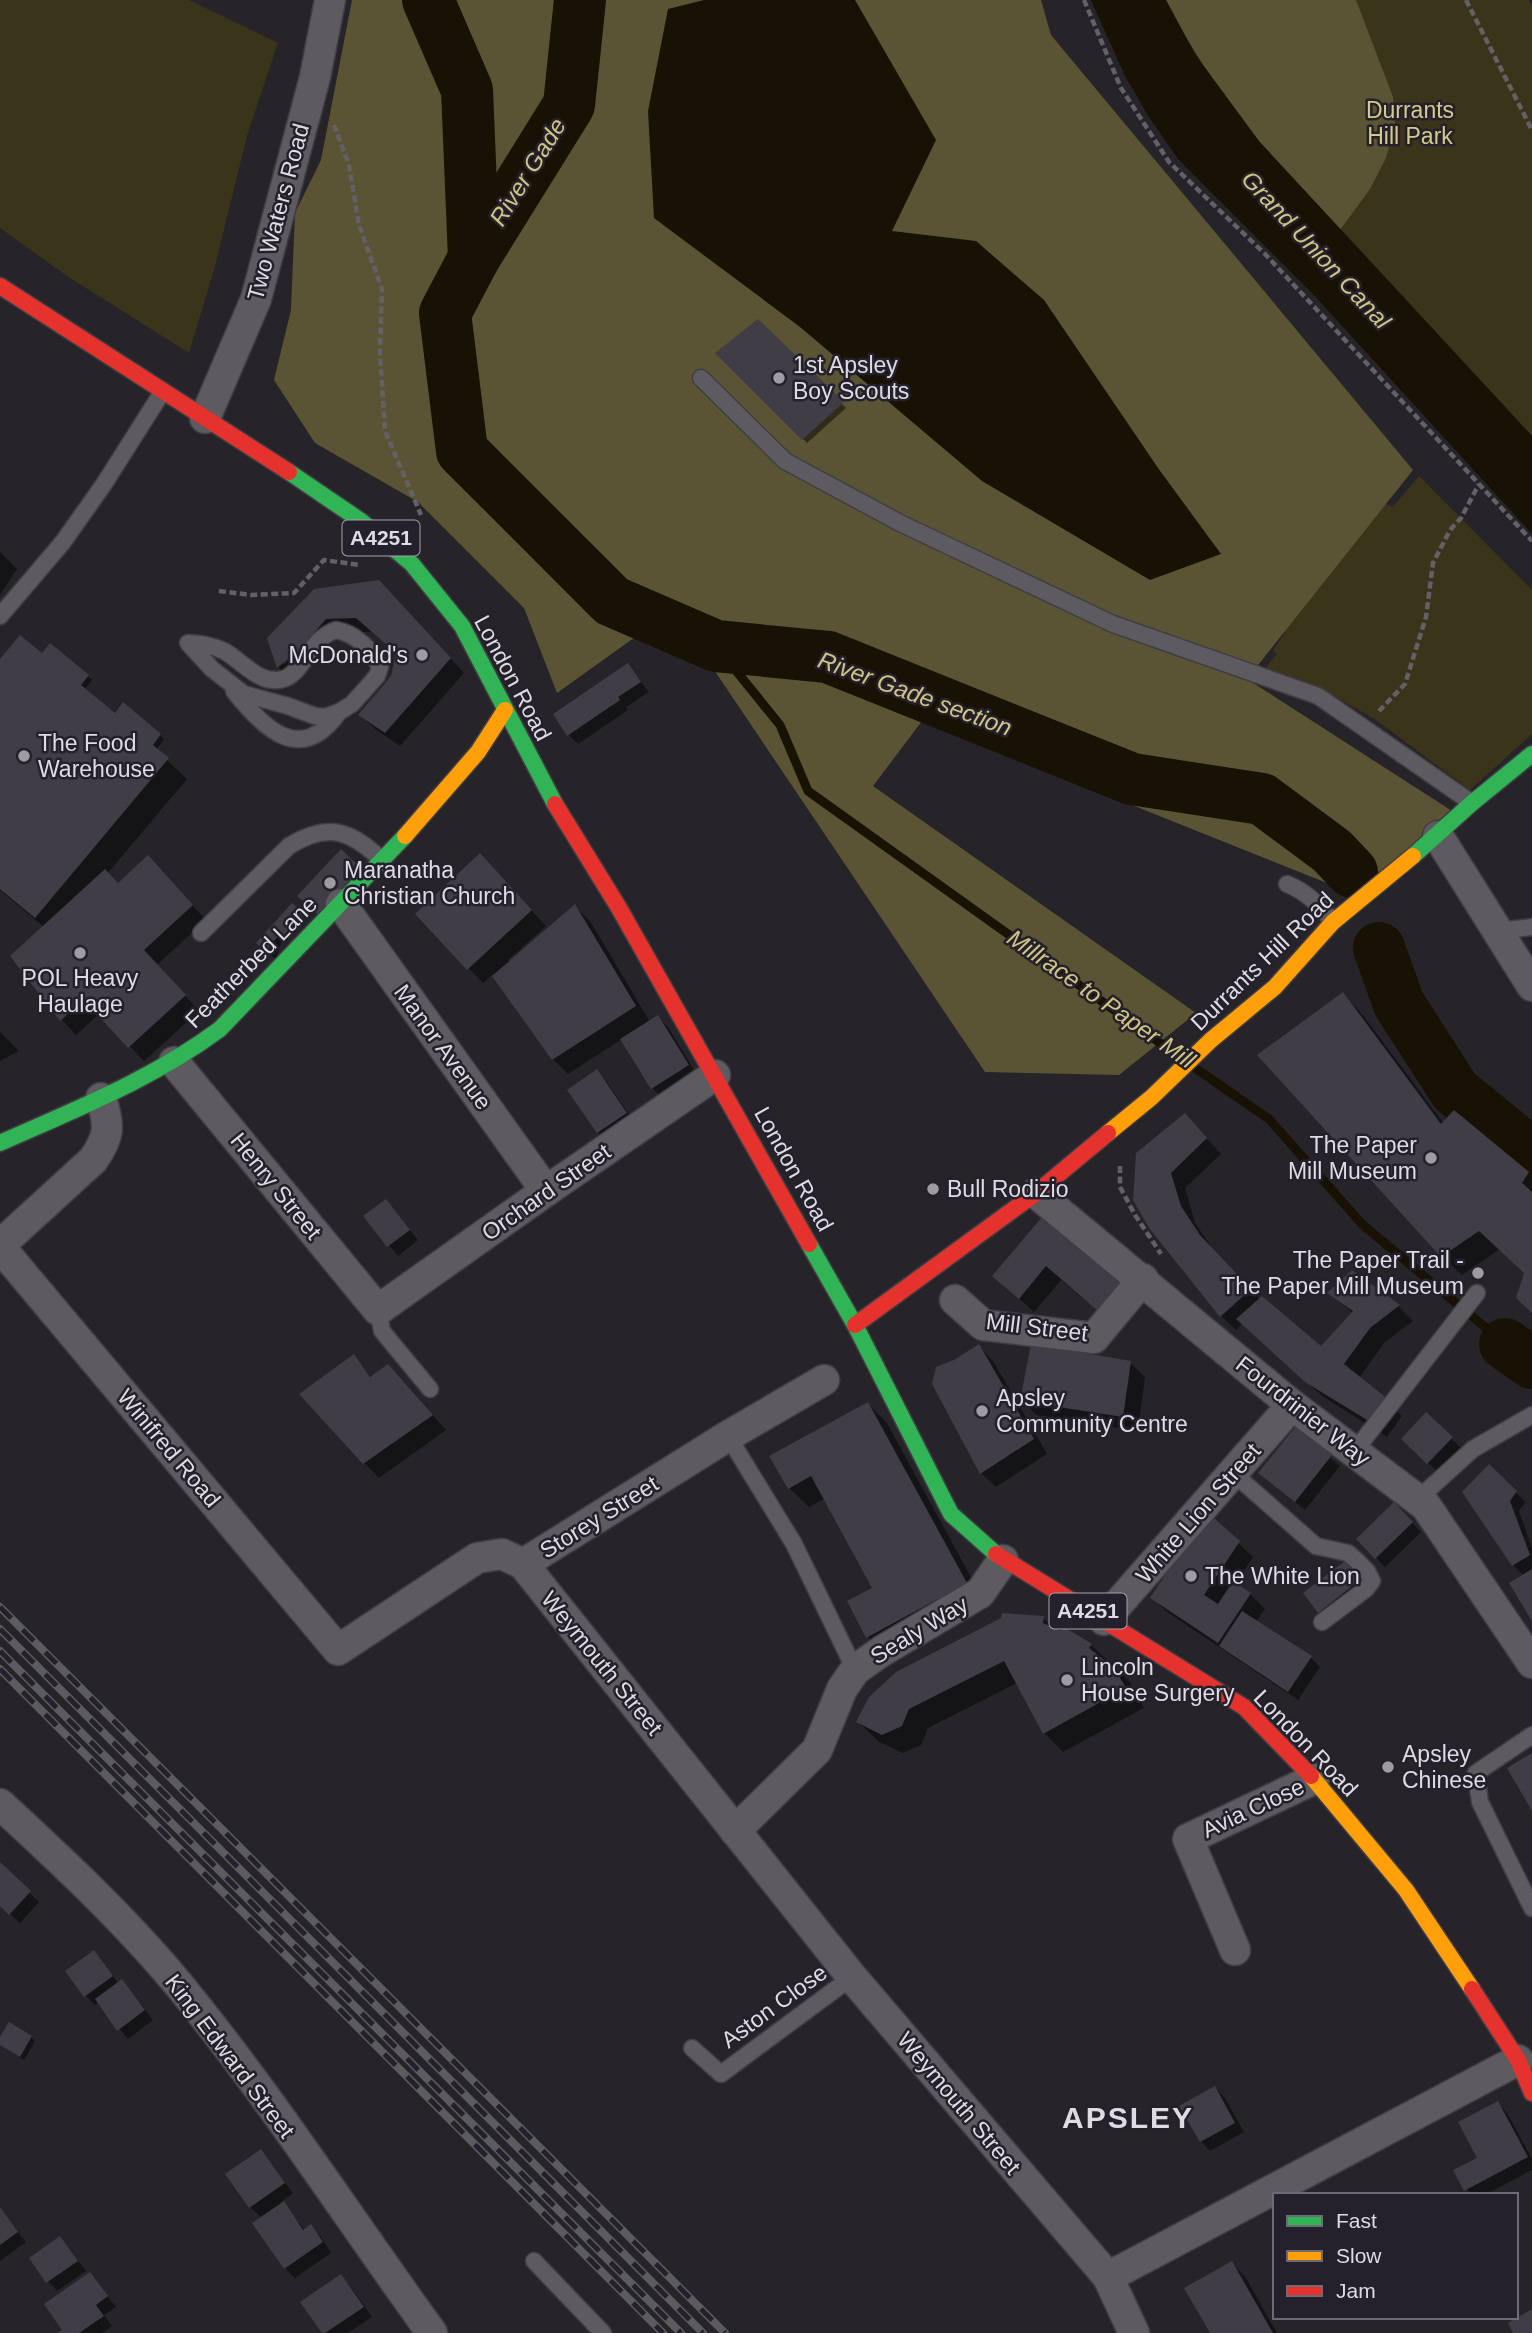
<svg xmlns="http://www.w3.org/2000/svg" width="1532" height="2333" viewBox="0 0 1532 2333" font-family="Helvetica,sans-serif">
<rect width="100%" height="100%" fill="#262429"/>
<g fill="#3a341b">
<path d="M0 0H189L278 43 247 136 215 266 189 353 67 276 0 228Z"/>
<path d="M1166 0H1529L1532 7V436L1259 141Z"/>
<path d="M1419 476 1532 590V734L1470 790 1376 720 1322 689 1263 671 1277 654 1273 651 1369 496 1393 507Z"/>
</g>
<g fill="#5a5434">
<path d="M352 0H1041L1051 35 1413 470 1247 679 1452 811 1362 897 922 721 873 786 1196 1013 1119 1075 985 1072 710 664 638 635 557 693 524 608 418 502 315 443 274 380 291 310 295 213 321 160Z"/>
<path d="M1166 0H1356L1393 97 1395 124 1386 158 1370 189 1340 230C1313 200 1283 171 1257 139 1222 96 1191 50 1166 0Z"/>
</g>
<g fill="#171204">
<path d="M704 0H855L936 140 892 231 976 241 1044 300 1158 468 1221 554 1150 580 982 481 800 327 654 218 648 111 668 9Z"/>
<path d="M1091 0H1166L1195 54 1259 141 1532 436V534L1312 293 1178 159 1149 117 1125 76Z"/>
</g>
<g fill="#0007" fill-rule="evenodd">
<path d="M758 321 846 408 807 443 718 354Z"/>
<path d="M0 552 17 569 0 595Z"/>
<path d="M314 590 393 597 464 673 400 746 375 729 360 715 393 677 397 654 372 632H341L315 663 292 681 278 667ZM306 642 308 645 283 665V660Z"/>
<path d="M42 655 88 676 92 680 84 690 121 721 160 735 164 739 156 750 187 779 107 874 118 885 162 872 206 920 157 965 199 1011 144 1061 99 1014 76 1035 62 1020 13 956 44 927 0 890V662Z"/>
<path d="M628 666 649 692 626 707 628 710 578 744 569 735Z"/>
<path d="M494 870 546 926 508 960 510 963 575 907 590 921 650 1022 658 1018 668 1027 697 1075 662 1097 652 1088 622 1039 568 1074 553 1059 493 974 483 983 418 914Z"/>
<path d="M292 906 276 960 258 943Z"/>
<path d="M1343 994 1362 1014 1444 1124 1532 1177V1311L1526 1274 1500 1249 1462 1275 1442 1256Z"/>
<path d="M0 1032 19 1051 0 1061Z"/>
<path d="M597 1072 606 1081 635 1123 608 1142 598 1132Z"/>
<path d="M1199 1130 1221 1154 1185 1188 1195 1223 1215 1252 1260 1300 1321 1348 1353 1313 1330 1293 1352 1272 1399 1307 1413 1321 1385 1342 1359 1378 1402 1416 1387 1437 1322 1396 1243 1323 1236 1330 1221 1316 1135 1200Z"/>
<path d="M386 1201 418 1240 398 1256 366 1216Z"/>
<path d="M1043 1219 1114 1324 1061 1280 1034 1312 994 1276Z"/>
<path d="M979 1347 993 1361 1047 1454 996 1487 981 1473 955 1362Z"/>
<path d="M354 1357 372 1378 403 1381 446 1430 379 1478 364 1463Z"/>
<path d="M1130 1363 1145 1377 1138 1431 1036 1415 1022 1400Z"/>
<path d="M868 1404 887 1423 985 1603 887 1656 868 1637 874 1589 825 1498 809 1507 789 1488Z"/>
<path d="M1296 1429 1340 1466 1305 1510 1270 1482Z"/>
<path d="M1451 1438 1461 1448 1438 1472 1412 1449Z"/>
<path d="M1465 1492H1516L1525 1502 1519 1511 1532 1548V1618L1524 1576 1513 1565Z"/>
<path d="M1394 1504 1421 1532 1385 1567 1358 1539Z"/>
<path d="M1238 1543 1253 1557 1235 1584 1250 1594 1265 1609 1256 1622 1311 1658 1320 1667 1298 1700 1167 1612 1152 1598Z"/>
<path d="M1358 1569 1372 1587 1328 1621 1319 1611Z"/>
<path d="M1043 1618 1056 1631 1091 1645 1130 1682 1144 1708 1063 1752 1044 1733 1017 1683 928 1728 921 1745 903 1753 878 1741 858 1722Z"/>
<path d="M0 1865 39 1902 20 1923 0 1905Z"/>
<path d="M94 1952 119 1984 122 1981 131 1991 153 2020 128 2039 99 2002 95 2005 86 1996Z"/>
<path d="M31 2037 35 2041 24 2060 0 2044V2040Z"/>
<path d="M1215 2088 1225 2098 1244 2132 1210 2151 1201 2141Z"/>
<path d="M1498 2103 1507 2113 1532 2159V2170L1485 2195H1471L1456 2171 1479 2159Z"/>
<path d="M261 2152 293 2193 281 2202 305 2230 310 2226 320 2236 331 2253 295 2278 285 2268 262 2218 250 2207Z"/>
<path d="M0 2210 26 2242 0 2261Z"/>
<path d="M60 2238 86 2271 57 2291 48 2281Z"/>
<path d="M1232 2263 1246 2278 1277 2333H1212Z"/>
<path d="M90 2274 116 2307 104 2315 112 2326 102 2333H60L64 2330Z"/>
<path d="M341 2277 350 2286 372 2317 348 2333H324Z"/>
</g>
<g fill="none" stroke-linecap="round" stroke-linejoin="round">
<g stroke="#171204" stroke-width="9">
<path d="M716 646 780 725 808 791 1181 1058"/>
<path d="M1195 1068 1269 1119 1362 1224 1505 1344"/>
</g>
<g stroke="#171204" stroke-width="52">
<path d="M428 0 467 90 474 258"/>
<path d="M580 0 569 105 474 258 445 313 462 451 612 601 716 646 828 657 1132 779 1262 799 1332 851 1352 872"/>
<path d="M1379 948 1399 1004 1455 1091 1532 1154"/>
<path d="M1505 1344 1532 1363"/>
</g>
</g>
<g fill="#413d46">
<path d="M758 319 844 402 802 440 715 353Z"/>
<path d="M379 580 451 658 385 733 358 715 391 676 396 653 356 618 326 619 300 649 277 668 267 638 314 589Z"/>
<path d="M20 635 42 653 50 643 89 675 81 685 115 713 123 702 161 734 153 745 169 758 35 918 0 889V659Z"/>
<path d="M628 663 641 682 618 697 620 700 567 736 553 714Z"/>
<path d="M341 849 363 870 320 916 297 896Z"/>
<path d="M480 853 532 910 467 970 415 914Z"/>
<path d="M148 855 193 905 144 950 186 995 128 1048 84 1000 60 1021 10 956 105 869 118 883Z"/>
<path d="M292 903 305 914 283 942 278 936 266 952 256 943Z"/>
<path d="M575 904 636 1006 552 1060 492 976Z"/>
<path d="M1343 992 1441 1124 1454 1110 1529 1172 1522 1183 1532 1192V1313L1516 1298 1524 1273 1479 1231 1441 1257 1257 1055Z"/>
<path d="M658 1015 689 1065 651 1089 620 1039Z"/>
<path d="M597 1069 627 1113 597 1133 567 1090Z"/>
<path d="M1185 1113 1207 1138 1171 1173 1181 1206 1200 1235 1251 1289 1220 1317 1149 1228 1133 1200 1136 1153Z"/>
<path d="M386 1199 410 1230 387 1247 363 1216Z"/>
<path d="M1043 1216 1122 1283 1098 1311 1046 1266 1019 1299 992 1276Z"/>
<path d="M1352 1270 1400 1305 1370 1328 1344 1364 1389 1400 1372 1423 1305 1382 1236 1319 1262 1296 1321 1346 1353 1311 1327 1293Z"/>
<path d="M979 1344 1034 1439 980 1474 932 1384 936 1367 954 1360Z"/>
<path d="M1031 1344 1131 1361 1123 1417 1020 1401Z"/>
<path d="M354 1354 370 1377 388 1364 433 1415 363 1464 299 1394Z"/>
<path d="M868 1402 967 1583 866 1638 847 1601 872 1588 811 1476 788 1489 769 1456Z"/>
<path d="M1426 1412 1453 1437 1427 1464 1401 1439Z"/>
<path d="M1296 1426 1332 1455 1295 1502 1258 1473Z"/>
<path d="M1489 1464 1517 1491 1510 1501 1530 1555 1512 1566 1462 1492Z"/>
<path d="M1394 1502 1413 1522 1375 1559 1356 1539Z"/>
<path d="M1214 1518 1240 1541 1204 1595 1218 1604 1233 1581 1251 1593 1218 1643 1150 1598 1183 1548Z"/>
<path d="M1349 1558 1364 1577 1318 1613 1303 1593Z"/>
<path d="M1532 1569V1621L1509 1583Z"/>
<path d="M1242 1611 1312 1656 1288 1692 1219 1646Z"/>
<path d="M1002 1613 1044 1616 1043 1623 1061 1631 1064 1627 1092 1644 1089 1648 1107 1662 1110 1661 1126 1688 1043 1734 1004 1661 909 1709 902 1726 882 1735 856 1722 869 1697 896 1672 1001 1618Z"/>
<path d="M1532 1753V1811L1507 1768Z"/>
<path d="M0 1862 31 1891 9 1915 0 1906Z"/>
<path d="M94 1950 113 1976 84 1997 65 1971Z"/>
<path d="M122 1979 145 2010 117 2031 95 1999Z"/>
<path d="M9 2022 32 2036 20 2057 0 2045V2037Z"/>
<path d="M1215 2086 1235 2123 1200 2142 1179 2106Z"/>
<path d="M1498 2101 1528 2157 1464 2191 1453 2170 1477 2158 1458 2122Z"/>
<path d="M261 2149 285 2183 249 2208 225 2174Z"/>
<path d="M284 2201 303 2230 311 2224 323 2242 284 2269 252 2223Z"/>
<path d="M0 2207 18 2232 0 2245Z"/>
<path d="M60 2236 78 2261 46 2283 29 2258Z"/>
<path d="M1232 2261 1273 2333H1210L1184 2288Z"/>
<path d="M90 2272 108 2296 96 2305 104 2316 79 2333H57L62 2330 44 2304Z"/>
<path d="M341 2274 364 2307 325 2333H322L300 2302Z"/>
<path d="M1532 2309V2333H1513L1508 2323Z"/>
</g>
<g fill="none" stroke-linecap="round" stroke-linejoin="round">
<defs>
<g id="lane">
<path d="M701 378 785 461 900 523 1113 624 1318 696 1472 803"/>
<path d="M0 616 63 542 104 484 163 391"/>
<path d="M336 630C355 633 372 650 380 667L377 676 352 704 339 712 325 717 315 716 288 706 244 694 212 669 188 643C201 644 212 645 224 651 243 661 261 688 286 678 305 669 310 639 336 630Z"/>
<path d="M234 691C264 729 301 766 339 712"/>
<path d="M1287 884C1307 892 1319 905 1333 922"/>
<path d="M1498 931 1532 927"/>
<path d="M201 933 289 846C329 821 351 831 383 861"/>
<path d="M378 1310 382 1331 430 1389"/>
<path d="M728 1436 794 1544 855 1670"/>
<path d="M1354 1452 1477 1293"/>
<path d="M1233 1473 1316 1546 1348 1553 1356 1560 1367 1571 1372 1581 1366 1589 1322 1622"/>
<path d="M1418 1499 1473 1449 1532 1415"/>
<path d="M1532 1735 1476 1773 1480 1802 1532 1908"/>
<path d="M692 2048 721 2074 852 1977"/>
<path d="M534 2261 603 2333"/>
</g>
<g id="street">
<path d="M205 418 256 299 315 77 330 0"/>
<path d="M1438 836 1532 986"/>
<path d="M341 904 546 1191"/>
<path d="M174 1062 378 1310 546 1191 715 1075"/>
<path d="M1036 1193 1292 1405 1426 1506 1532 1663"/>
<path d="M0 1245 93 1160C110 1136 110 1126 101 1098"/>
<path d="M0 1247 338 1650 477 1558 502 1554 523 1564 728 1436 824 1380"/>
<path d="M955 1300 983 1325 1094 1338 1143 1279"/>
<path d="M523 1564 852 1977 1108 2277 1134 2333"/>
<path d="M1104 1620 1292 1405"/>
<path d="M0 1804C62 1861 125 1920 179 1985 270 2096 348 2217 432 2333"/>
<path d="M735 1831 817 1750 842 1689 855 1670 882 1651 980 1593 1003 1560"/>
<path d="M1235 1950 1188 1839 1314 1779"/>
<path d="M1108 2277 1518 2060"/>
</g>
<g id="fast">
<path d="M289 472 361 521 412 564 462 626 555 804"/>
<path d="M1413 856 1472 803 1532 754"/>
<path d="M0 1143C76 1109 153 1079 220 1029L405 836"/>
<path d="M809 1244 855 1325 951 1514 996 1554"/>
</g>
<g id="slow">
<path d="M405 836 478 752 505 710"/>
<path d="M1108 1133 1152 1097 1211 1040 1275 987 1333 922 1413 856"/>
<path d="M1311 1776 1406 1890 1472 1989"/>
</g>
<g id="jam">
<path d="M0 286 289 472"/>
<path d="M555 804 619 908 809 1244"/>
<path d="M855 1325 1036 1193 1108 1133"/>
<path d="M996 1554 1244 1707 1311 1776"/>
<path d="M1472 1989 1518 2060 1532 2093"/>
</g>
</defs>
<use href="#lane" stroke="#403e44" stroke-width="19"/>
<use href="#street" stroke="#403e44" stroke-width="33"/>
<use href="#fast" stroke="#403e44" stroke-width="19"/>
<use href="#slow" stroke="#403e44" stroke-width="19"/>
<use href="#jam" stroke="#403e44" stroke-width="19"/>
<g stroke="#636165" stroke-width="4.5" stroke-dasharray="7 3.5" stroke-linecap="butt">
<path d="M1084 0 1121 88 1169 162 1265 254 1532 541"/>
<path d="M1466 0 1532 130"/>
<path d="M334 125 349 165 359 225 382 289 380 353 385 431 421 515"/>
<path d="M219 591 251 595 294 593 324 560 359 565"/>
<path d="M1379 711 1405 684 1426 617 1433 563 1450 530 1461 518 1479 484"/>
<path d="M1120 1166V1187L1135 1215 1161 1254"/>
</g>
<use href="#lane" stroke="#5d5b60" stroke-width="16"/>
<use href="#street" stroke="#5d5b60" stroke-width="30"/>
<use href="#fast" stroke="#30b455" stroke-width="16"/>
<use href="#slow" stroke="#ff9f0a" stroke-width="16"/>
<use href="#jam" stroke="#e5322d" stroke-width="16"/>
<defs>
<g id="rail">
<path d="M0 1607 725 2333"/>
<path d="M0 1629 703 2333"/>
<path d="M0 1651 681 2333"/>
<path d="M0 1669 663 2333"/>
</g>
</defs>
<use href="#rail" stroke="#5c5b5f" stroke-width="8"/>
<use href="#rail" stroke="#25212c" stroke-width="5" stroke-dasharray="16" stroke-linecap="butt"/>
</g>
<g fill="#9e9ba2" stroke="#25212c" stroke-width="2.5">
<circle cx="779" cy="378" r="7"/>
<circle cx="422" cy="655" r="7"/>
<circle cx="24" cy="756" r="7"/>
<circle cx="330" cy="883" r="7"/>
<circle cx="80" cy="953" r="7"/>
<circle cx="1431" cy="1158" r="7"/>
<circle cx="933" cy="1189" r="7"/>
<circle cx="1478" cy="1273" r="7"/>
<circle cx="982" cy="1411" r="7"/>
<circle cx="1191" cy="1576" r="7"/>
<circle cx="1067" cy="1680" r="7"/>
<circle cx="1388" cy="1767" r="7"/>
</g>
<g text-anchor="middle" stroke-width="5" stroke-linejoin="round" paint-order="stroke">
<g fill="#25212c" stroke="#a6a3ac" stroke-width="2">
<rect x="342.5" y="520.5" width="77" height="35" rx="5"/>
<rect x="1049.5" y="1593.5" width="77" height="35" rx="5"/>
</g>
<g font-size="21" font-weight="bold" fill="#dedbe3">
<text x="381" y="545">A4251</text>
<text x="1088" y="1618">A4251</text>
</g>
<g font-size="23" fill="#d6ca89" stroke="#25212c">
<text x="1410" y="118">Durrants<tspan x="1410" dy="26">Hill Park</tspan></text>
</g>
<g font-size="23" fill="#dedbe3" stroke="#25212c">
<text transform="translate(278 212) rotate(-75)" y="8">Two Waters Road</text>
<text transform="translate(513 678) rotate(62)" y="8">London Road</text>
<text transform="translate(1262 961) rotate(-44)" y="8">Durrants Hill Road</text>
<text transform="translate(251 962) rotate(-45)" y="8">Featherbed Lane</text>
<text transform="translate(443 1047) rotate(54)" y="8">Manor Avenue</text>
<text transform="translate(794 1169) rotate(61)" y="8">London Road</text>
<text transform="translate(276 1186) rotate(51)" y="8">Henry Street</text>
<text transform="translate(546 1192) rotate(-35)" y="8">Orchard Street</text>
<text transform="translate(1037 1327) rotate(7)" y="8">Mill Street</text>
<text transform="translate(1303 1411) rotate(38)" y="8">Fourdrinier Way</text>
<text transform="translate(169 1448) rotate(50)" y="8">Winifred Road</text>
<text transform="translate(1198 1513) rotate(-49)" y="8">White Lion Street</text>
<text transform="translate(599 1517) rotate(-32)" y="8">Storey Street</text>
<text transform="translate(919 1630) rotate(-31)" y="8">Sealy Way</text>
<text transform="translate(602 1663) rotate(51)" y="8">Weymouth Street</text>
<text transform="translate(1306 1743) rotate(46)" y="8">London Road</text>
<text transform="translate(1253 1808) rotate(-25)" y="8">Avia Close</text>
<text transform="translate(774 2006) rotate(-36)" y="8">Aston Close</text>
<text transform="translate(230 2056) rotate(53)" y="8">King Edward Street</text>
<text transform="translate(959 2103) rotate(50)" y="8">Weymouth Street</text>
</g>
<g font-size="23" fill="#dedbe3" stroke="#25212c" text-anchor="start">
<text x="793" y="373">1st Apsley<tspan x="793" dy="26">Boy Scouts</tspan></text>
<text x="408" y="663" text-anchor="end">McDonald's</text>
<text x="38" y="751">The Food<tspan x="38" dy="26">Warehouse</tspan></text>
<text x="344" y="878">Maranatha<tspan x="344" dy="26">Christian Church</tspan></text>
<text x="80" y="986" text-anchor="middle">POL Heavy<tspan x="80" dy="26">Haulage</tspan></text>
<text x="1417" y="1153" text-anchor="end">The Paper<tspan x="1417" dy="26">Mill Museum</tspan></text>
<text x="947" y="1197">Bull Rodizio</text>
<text x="1464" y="1268" text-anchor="end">The Paper Trail -<tspan x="1464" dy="26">The Paper Mill Museum</tspan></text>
<text x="996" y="1406">Apsley<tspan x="996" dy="26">Community Centre</tspan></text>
<text x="1205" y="1584">The White Lion</text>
<text x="1081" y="1675">Lincoln<tspan x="1081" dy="26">House Surgery</tspan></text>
<text x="1402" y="1762">Apsley<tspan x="1402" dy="26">Chinese</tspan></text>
</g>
<g font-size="24" font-style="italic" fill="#d0c483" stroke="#25212c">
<text transform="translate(528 172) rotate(-58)" y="8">River Gade</text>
<text transform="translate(1316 250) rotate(47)" y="8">Grand Union Canal</text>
<text transform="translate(915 694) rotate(20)" y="8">River Gade section</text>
<text transform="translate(1101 999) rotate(35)" y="8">Millrace to Paper Mill</text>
</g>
<g font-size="30" font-weight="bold" letter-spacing="2" fill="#dedbe3" stroke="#25212c">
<text x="1128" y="2128">APSLEY</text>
</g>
</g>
<rect x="1273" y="2193" width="245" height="126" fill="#25212c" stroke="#6f6b75" stroke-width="2"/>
<rect x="1287" y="2216" width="35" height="10" fill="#30b455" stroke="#6f6b75" stroke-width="2"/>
<text x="1336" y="2228" font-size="21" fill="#dedbe3">Fast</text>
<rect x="1287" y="2251" width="35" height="10" fill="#ff9f0a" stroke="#6f6b75" stroke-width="2"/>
<text x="1336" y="2263" font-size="21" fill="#dedbe3">Slow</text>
<rect x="1287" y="2286" width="35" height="10" fill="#e5322d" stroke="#6f6b75" stroke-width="2"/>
<text x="1336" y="2298" font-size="21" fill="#dedbe3">Jam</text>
</svg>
